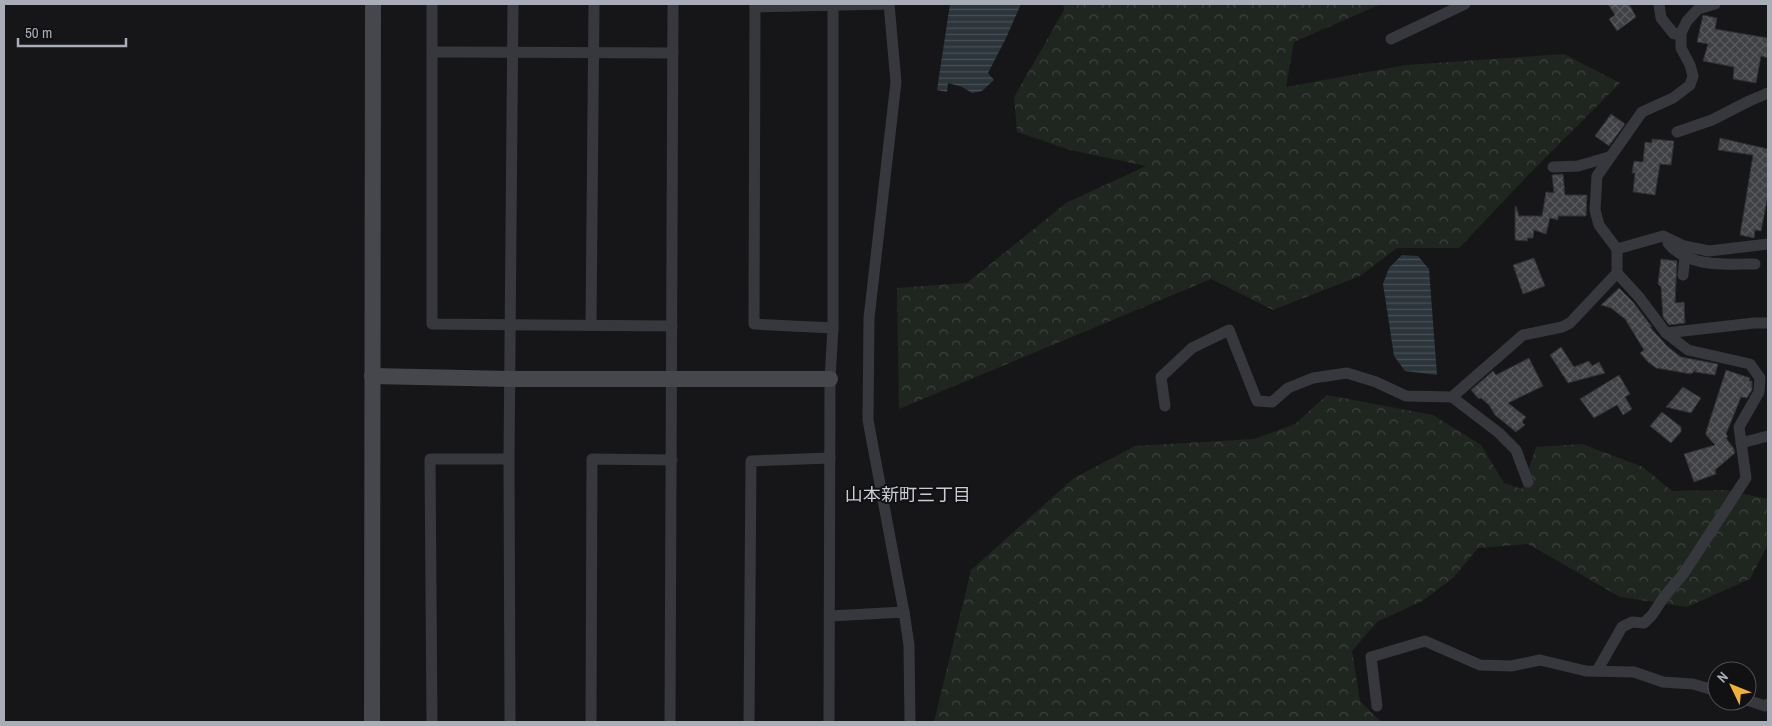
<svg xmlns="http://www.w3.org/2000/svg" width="1772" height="726" viewBox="0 0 1772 726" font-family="'Archivo Narrow','Noto Sans JP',sans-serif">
<defs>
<pattern id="forest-crowns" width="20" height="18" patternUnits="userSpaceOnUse" patternTransform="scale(1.25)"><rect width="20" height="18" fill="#1e261f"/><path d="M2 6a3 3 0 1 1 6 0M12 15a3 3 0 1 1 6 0" fill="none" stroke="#3c433d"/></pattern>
<pattern id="water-rules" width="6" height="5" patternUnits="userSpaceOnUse" patternTransform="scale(1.25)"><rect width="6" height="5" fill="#2c353c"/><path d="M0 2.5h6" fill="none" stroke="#485056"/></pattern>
<pattern id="building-cross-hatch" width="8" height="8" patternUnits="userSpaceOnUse" patternTransform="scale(1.25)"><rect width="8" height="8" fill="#404145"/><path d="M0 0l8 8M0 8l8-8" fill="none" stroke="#595a5e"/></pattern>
</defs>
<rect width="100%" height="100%" fill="#161618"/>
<g fill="url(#forest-crowns)">
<path d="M1063 4H1381L1294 42 1286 87 1406 65 1564 54 1620 83 1536 167 1459 248H1397L1360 276 1273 310 1211 279 899 409 897 288 967 283 1066 203 1146 166 1070 150 1017 132 1014 97 1064 10Z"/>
<path d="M1327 395 1433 415 1481 445 1504 483 1522 489 1536 447 1582 444 1643 467 1672 491 1725 490 1768 499V544L1750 579 1687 607 1620 597 1528 544 1478 548 1453 578 1422 601 1377 622 1352 651 1360 701 1381 722H934L971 570 1074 478 1135 446 1254 439 1295 424Z"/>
</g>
<g fill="url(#water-rules)">
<path d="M950 4H1021L1006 38 988 73 994 80 982 91 972 93 962 87 948 83 947 92 937 90Z"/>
<path d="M1402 255 1418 256 1429 269 1437 375 1405 371 1394 356 1383 284 1389 268Z"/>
</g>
<g fill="url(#building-cross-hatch)" stroke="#303034">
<path d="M1608 4H1629L1636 17 1617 31 1609 19 1615 15Z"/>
<path d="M1703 15 1717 18 1715 29 1768 38V58L1761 56 1756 83 1733 79 1734 67 1703 61 1708 44 1697 42Z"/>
<path d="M1611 114 1625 124 1609 146 1595 136Z"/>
<path d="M1720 138 1768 149V195L1761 231 1755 230 1754 238 1740 235 1753 155 1718 150Z"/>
<path d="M1652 139 1674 141 1671 165 1660 164 1655 195 1633 192 1635 173H1632L1634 161 1643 162 1645 142 1652 143Z"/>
<path d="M1563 174 1565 195H1587L1586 216H1558V220L1550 218 1546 234 1534 230 1533 238H1527L1528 241 1515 240V207L1516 206 1519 216H1543H1542L1546 192 1554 193 1552 175Z"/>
<path d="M1534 258 1545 286 1523 294 1513 265Z"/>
<path d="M1661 259 1677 261 1675 303 1684 302 1685 323 1669 325 1663 317 1661 287 1658 284Z"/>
<path d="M1619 288 1633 302 1652 327H1650L1668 347 1681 357 1718 364 1715 375 1695 372 1696 370 1691 374 1656 368 1648 362 1640 353 1644 350 1625 319 1611 308 1601 305Z"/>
<path d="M1561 347 1574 367 1589 361 1592 366 1599 362 1605 373 1568 383 1550 355Z"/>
<path d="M1529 358 1543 386 1508 403 1526 417 1522 422 1525 425 1516 432 1495 415 1489 405 1481 398 1479 399 1471 390 1493 371 1496 375Z"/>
<path d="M1726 370 1750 378 1749 381H1752V390L1747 398 1741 397 1726 434 1728 437 1726 438 1734 449 1735 453 1715 470 1716 474 1694 482 1684 454 1715 445 1706 435V432Z"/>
<path d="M1619 375 1630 394 1625 397 1632 409 1623 415 1617 405 1594 418 1580 399Z"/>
<path d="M1683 387 1701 398 1691 413 1666 407Z"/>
<path d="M1662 412 1681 427V432L1671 443 1650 426Z"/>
</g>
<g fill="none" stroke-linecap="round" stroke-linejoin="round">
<g stroke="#37383d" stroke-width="11">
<path d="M432 4V324L672 326"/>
<path d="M755 4 754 324 833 328"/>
<path d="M1659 4 1661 18 1674 34 1681 33"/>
<path d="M755 7 889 4 896 82 869 318 868 420 904 612"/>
<path d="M1391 39 1465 4"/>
<path d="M433 52 673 53"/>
<path d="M1677 132 1712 120 1749 101 1768 93"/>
<path d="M1553 167 1578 166 1609 157"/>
<path d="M1668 243C1688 268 1726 264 1755 264"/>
<path d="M1617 249 1663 236 1684 246 1709 251 1768 244"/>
<path d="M1683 275 1685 257"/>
<path d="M591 325 594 4"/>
<path d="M1666 333 1754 323H1768"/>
<path d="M1452 397 1499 433 1516 450 1528 482"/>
<path d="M1165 406 1161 377 1192 348 1229 330 1257 401 1272 402 1288 388 1313 378 1347 373 1376 382 1406 396 1452 397 1523 335 1562 327 1570 323 1617 273"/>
<path d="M1741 443 1768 436"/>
<path d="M830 616 904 612 909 645 910 722"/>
<path d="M1597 671 1622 627 1632 622 1644 623 1652 615 1664 597 1684 573 1746 478 1739 427 1759 392 1760 378 1750 364 1688 350 1666 333 1639 297 1617 273V249L1599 225 1595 210 1597 176 1642 112 1673 98 1690 85 1693 76 1690 65 1681 48V33L1687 21 1698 9 1715 4"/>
<path d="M1747 700 1765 706 1768 704"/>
<path d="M1377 706 1371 657 1425 641 1480 665 1511 666 1540 660 1586 671 1634 672 1663 682 1693 684 1717 691"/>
<path d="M432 722 430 459H509"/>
<path d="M510 722 509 459 513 4"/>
<path d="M591 722 592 459 672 460"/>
<path d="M670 722 673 4"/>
<path d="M749 722 751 461 830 458"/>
<path d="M829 722 830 379 833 328V6"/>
</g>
<g stroke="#45474d" stroke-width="16">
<path d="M372 376 511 379H830"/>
<path d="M372 722 373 4"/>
</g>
</g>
<g text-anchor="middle" stroke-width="4" stroke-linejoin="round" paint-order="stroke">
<g font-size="18" fill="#c9ccd4" stroke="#111113">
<text x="908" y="501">山本新町三丁目</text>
</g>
</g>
<rect width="1772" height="726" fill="none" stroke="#a8adb8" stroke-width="10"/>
<g transform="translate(1732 686) rotate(313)"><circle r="24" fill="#111113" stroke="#4d4f55"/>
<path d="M0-4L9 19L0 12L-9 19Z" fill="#f2b134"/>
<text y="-8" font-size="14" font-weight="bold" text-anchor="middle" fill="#a8adb8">N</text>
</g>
<path d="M18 38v8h108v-8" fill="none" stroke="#a8adb8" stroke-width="2.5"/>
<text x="25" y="38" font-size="15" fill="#a8adb8" stroke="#111113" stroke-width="4" paint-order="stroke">50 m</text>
</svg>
